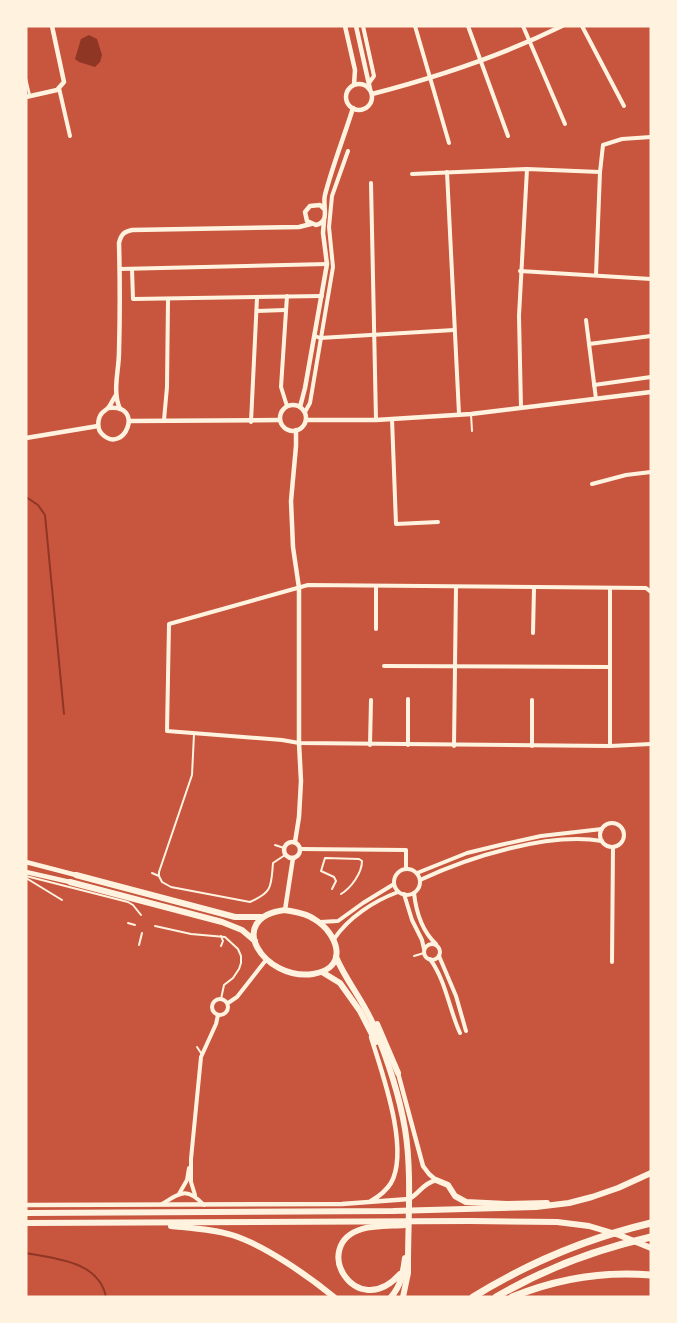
<svg xmlns="http://www.w3.org/2000/svg" width="677" height="1323" viewBox="0 0 677 1323" font-family="'Nunito Sans',sans-serif">
<rect width="100%" height="100%" fill="#c8553d"/>
<path fill="#8f3625" d="M89 35 97 39 102 55 100 62 95 67 79 62 75 59 81 39Z"/>
<g fill="none" stroke-linecap="round" stroke-linejoin="round">
<g stroke="#8f3625" stroke-width="2">
<path d="M26 497 38 505 45 515 64 714"/>
<path d="M26 1253C56 1259 99 1261 106 1297"/>
</g>
<g stroke="#fff3e0" stroke-width="2">
<path d="M471 414 472 431"/>
<path d="M275 845 284 848"/>
<path d="M152 873 159 876"/>
<path d="M26 876 128 902 133 905 141 915"/>
<path d="M159 876 162 882 171 887 250 902C273 892 271 886 273 863L285 855"/>
<path d="M159 876V872L192 775 194 734"/>
<path d="M26 878 62 900"/>
<path d="M332 889 336 881 334 877 321 871 325 858 359 859 362 861C362 873 351 888 341 894"/>
<path d="M128 923 135 925"/>
<path d="M155 926 191 934 225 937 238 949 241 956V963L239 969 233 978 224 985 221 999"/>
<path d="M221 936 223 941 221 946"/>
<path d="M139 945 142 933"/>
<path d="M414 956 424 953"/>
<path d="M197 1047 201 1053"/>
</g>
<path stroke="#fff3e0" stroke-width="2.5" d="M26 79 30 96"/>
<g stroke="#fff3e0" stroke-width="4">
<path d="M363 26 374 76 369 83"/>
<path d="M415 26 449 143"/>
<path d="M468 26 508 136"/>
<path d="M523 26 565 124"/>
<path d="M582 26 624 106"/>
<path d="M59 88 70 136"/>
<path d="M447 172 459 414"/>
<path d="M412 174 527 169 600 172"/>
<path d="M371 183 376 420"/>
<path d="M120 269 327 264"/>
<path d="M132 269 133 299 322 296"/>
<path d="M520 271 651 279"/>
<path d="M596 275 600 172 603 145 622 139 651 137"/>
<path d="M287 296 281 387 287 406"/>
<path d="M257 311 285 310"/>
<path d="M586 320 596 399"/>
<path d="M315 336 320 338 454 330"/>
<path d="M589 344 651 336"/>
<path d="M594 385 651 377"/>
<path d="M521 408 519 316 527 169"/>
<path d="M305 412 310 403 333 267 329 227 332 196 348 151"/>
<path d="M392 419 396 524 438 522"/>
<path d="M164 420 167 387 168 299"/>
<path d="M251 422 257 298"/>
<path d="M592 484 626 475 651 472"/>
<path d="M651 592 646 588 308 585 169 624 167 731 282 740 299 743 610 746 651 744"/>
<path d="M376 629V586"/>
<path d="M533 633 534 588"/>
<path d="M384 666 610 667"/>
<path d="M408 699V745"/>
<path d="M370 745 371 700"/>
<path d="M454 746 456 587"/>
<path d="M532 746V700"/>
<path d="M610 746V588"/>
<circle cx="612" cy="835" r="12"/>
<path d="M300 849 406 850V869"/>
<circle cx="407" cy="882" r="13"/>
<path d="M417 873 467 853 500 845 541 836 602 829"/>
<path d="M420 880C469 857 548 832 602 841"/>
<path d="M414 893C416 911 422 931 436 944"/>
<path d="M404 894 412 920 422 940 424 949"/>
<path d="M320 922 338 921 363 903 394 884"/>
<path d="M334 939C349 917 374 901 398 892"/>
<circle cx="432" cy="952" r="8"/>
<path d="M439 956 456 996 466 1031"/>
<path d="M430 959C446 981 449 1009 460 1033"/>
<path d="M612 962 613 847"/>
<circle cx="220" cy="1007" r="8"/>
<path d="M228 1003 237 997 266 960"/>
<path d="M179 1194 187 1180 189 1168"/>
<path d="M195 1195 191 1182V1159L201 1057 216 1024 218 1015"/>
<path d="M162 1204C181 1192 187 1187 204 1205"/>
</g>
<g stroke="#fff3e0" stroke-width="4.5">
<path d="M345 26 355 70 354 85"/>
<path d="M356 26 370 89"/>
<circle cx="359" cy="97" r="13"/>
<path d="M372 94C438 77 501 56 562 26"/>
<path d="M26 97 57 90 64 82 52 26"/>
<path d="M324 209 320 205 310 206 305 212 307 221 316 225C331 221 322 207 325 195 332 167 344 137 353 108"/>
<circle cx="293" cy="418" r="13"/>
<path d="M300 407 305 388 327 264 323 233 324 220"/>
<path d="M108 408C146 403 124 456 102 434 97 429 97 419 102 413 104 411 106 410 108 408 111 405 113 399 116 395"/>
<path d="M120 409C112 391 119 371 119 352 120 316 120 280 119 243 121 235 123 232 132 230L299 227 311 224"/>
<path d="M306 420H376L471 414 651 392"/>
<path d="M129 421 280 420"/>
<path d="M26 438 98 426"/>
<circle cx="292" cy="850" r="8"/>
<path d="M295 842 299 817 301 781 299 743V588L293 547 291 501 296 446V430"/>
<path d="M26 862 76 875"/>
<path d="M26 872 70 882"/>
<path d="M285 910 293 858"/>
<path d="M371 1037C382 1073 410 1149 391 1183 386 1191 378 1197 371 1201"/>
<path d="M398 1073 423 1166 429 1174 436 1180"/>
<path d="M26 1205 342 1204 409 1199C420 1193 422 1184 436 1180"/>
</g>
<g stroke="#fff3e0" stroke-width="6">
<path d="M76 875 235 917H261"/>
<path d="M70 882 222 922 242 930 255 941"/>
<path d="M285 910C295 912 306 913 314 919 338 933 350 968 313 974 264 981 223 918 285 910Z"/>
<path d="M336 957C346 981 363 1000 373 1024 387 1058 399 1093 405 1129 412 1171 408 1221 408 1263V1273L403 1297"/>
<path d="M322 972 340 983 360 1011 376 1042"/>
<path d="M377 1024 398 1073"/>
<path d="M436 1180 448 1185 455 1196 466 1202 507 1204 547 1203"/>
<path d="M26 1213 393 1211 536 1207 569 1203 592 1197 618 1188 651 1173"/>
<path d="M26 1223 470 1221 557 1222 589 1226 619 1235 651 1248"/>
<path d="M171 1226C191 1228 212 1229 232 1235 264 1245 307 1275 334 1297"/>
<path d="M400 1274C356 1323 309 1245 362 1229 375 1225 391 1226 405 1225"/>
<path d="M391 1297C401 1286 403 1273 405 1258"/>
</g>
<g stroke="#fff3e0" stroke-width="7">
<path d="M473 1297C528 1263 588 1238 651 1223"/>
<path d="M496 1297C544 1269 597 1249 651 1237"/>
<path d="M512 1297C556 1279 604 1271 651 1275"/>
</g>
</g>
<rect width="677" height="1323" fill="none" stroke="#fff3e0" stroke-width="55"/>
</svg>
